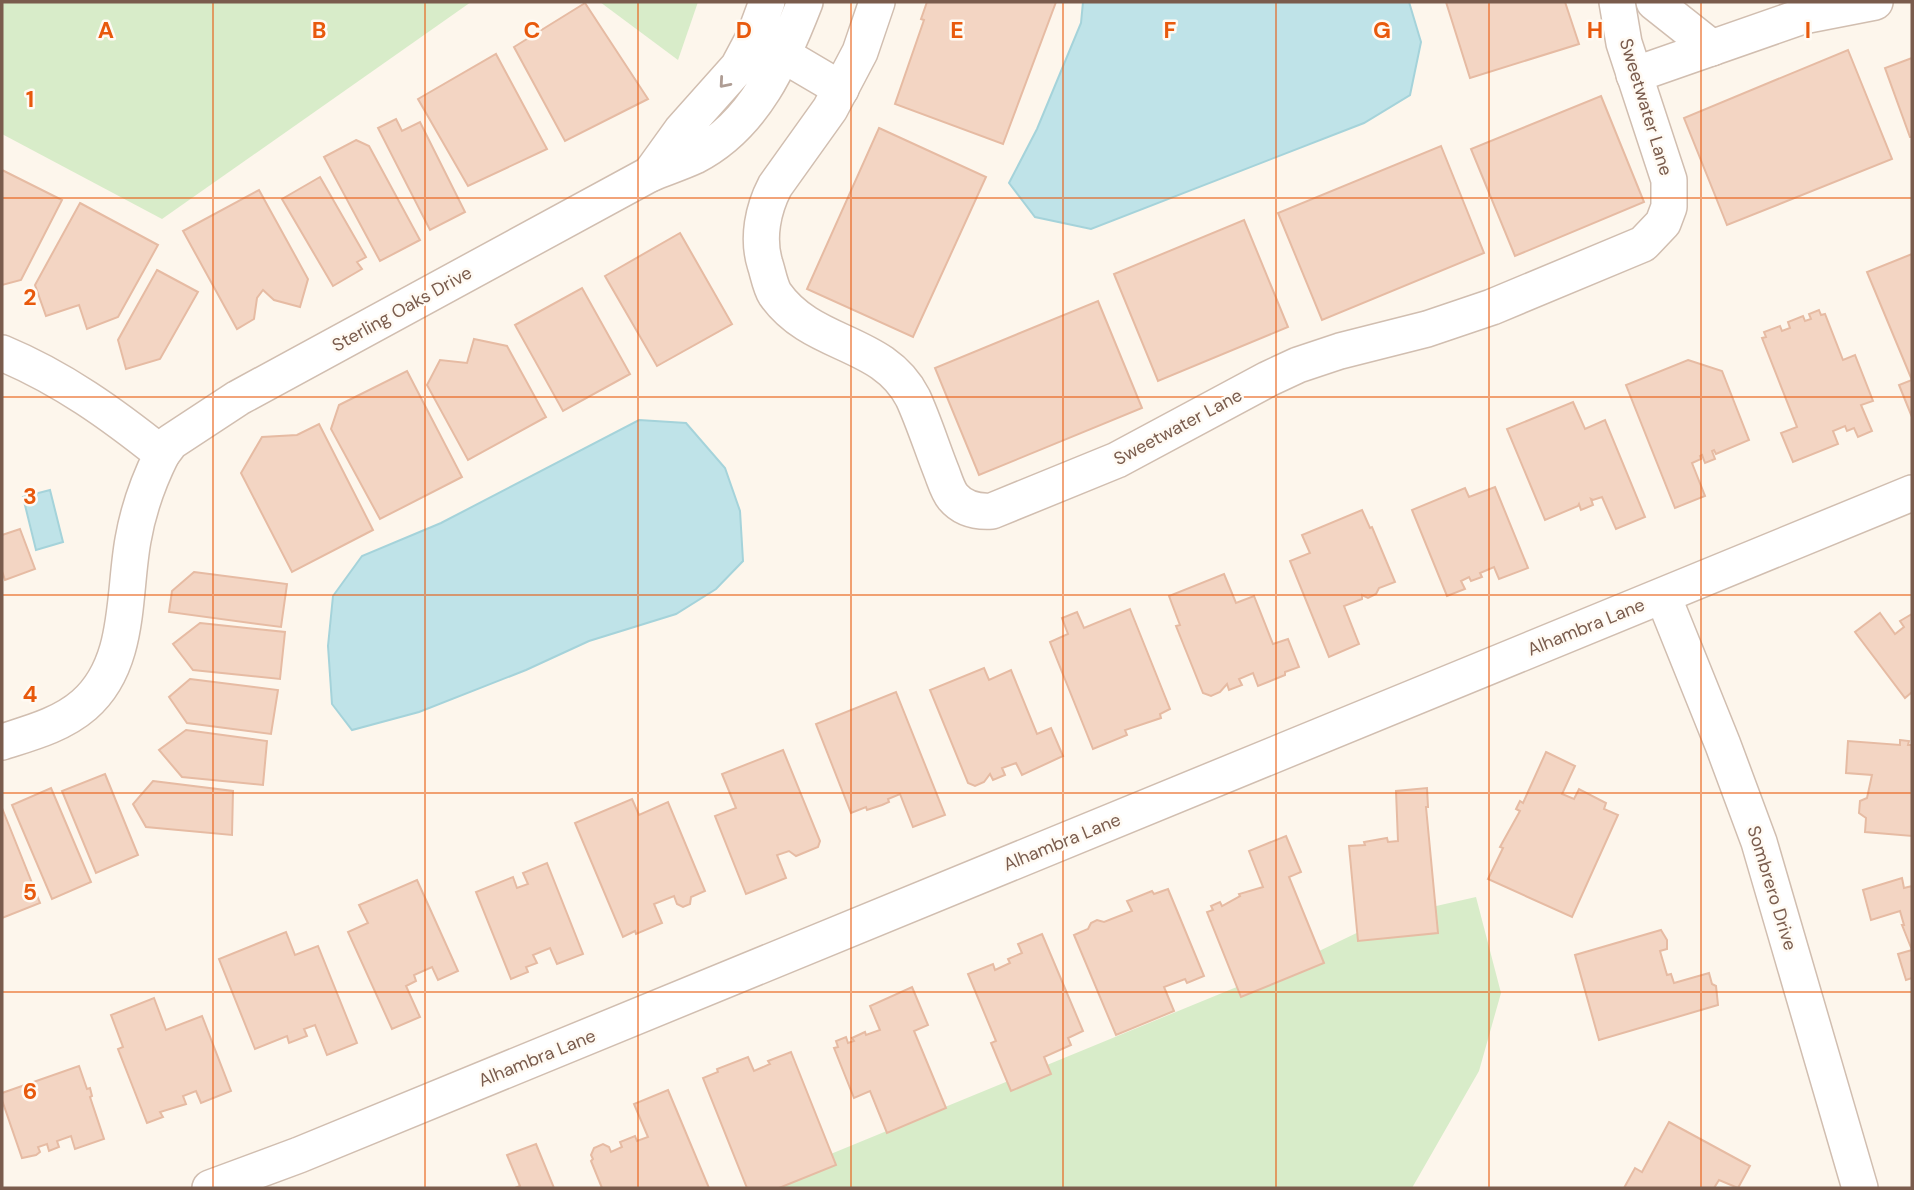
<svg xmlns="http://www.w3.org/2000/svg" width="1914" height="1190" viewBox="0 0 1914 1190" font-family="'DM Sans',sans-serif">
<rect width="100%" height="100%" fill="#fdf6ec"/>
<g fill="#d8ecc9">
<path d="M2 2H471L162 219 2 134Z"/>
<path d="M600 2H698L678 60Z"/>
<path d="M1476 897 1501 993 1479 1071 1412 1188H755L821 1158 1290 965 1392 916Z"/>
</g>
<g fill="#bfe3e8" stroke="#a5d3da" stroke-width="2">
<path d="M1083 2H1409L1421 42 1410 95 1364 123 1091 229 1035 217 1009 183 1037 129 1081 23Z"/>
<path d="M639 420 686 423 725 468 740 511 743 561 716 589 676 614 589 641 526 670 419 712 352 730 332 704 328 646 333 596 362 556 441 523Z"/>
<path d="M50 490 63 542 36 550 23 497Z"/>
</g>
<g fill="#f3d5c3" stroke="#e6bba3" stroke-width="2">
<path d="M927 2H1056L1003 144 895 104 924 20 921 19Z"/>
<path d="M1446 2H1565L1579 44 1470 78Z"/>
<path d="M585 3 648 99 565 141 514 47Z"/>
<path d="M1848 50 1892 159 1727 225 1684 118Z"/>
<path d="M496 54 547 149 468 186 418 99Z"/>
<path d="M1912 58V137H1910L1885 68Z"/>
<path d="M1601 96 1644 202 1515 256 1471 149Z"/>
<path d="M396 119 402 131 420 122 465 212 430 230 378 128Z"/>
<path d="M879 128 986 177 913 337 807 289Z"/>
<path d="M356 140 369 146 420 240 380 261 324 157Z"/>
<path d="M1441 146 1484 253 1322 320 1278 213Z"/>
<path d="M2 170 62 200 21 280 2 285Z"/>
<path d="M320 177 366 257 357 262 362 269 333 286 282 199Z"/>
<path d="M259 190 308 279 300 307 274 300 263 290 257 298 254 319 237 329 183 231Z"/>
<path d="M80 203 158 245 118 317 87 329 79 305 46 316 35 285Z"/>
<path d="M1244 220 1288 327 1158 381 1114 274Z"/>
<path d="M680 233 732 324 657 366 605 276Z"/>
<path d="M1912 254V417L1899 385 1912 380 1867 272Z"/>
<path d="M157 270 198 292 160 359 126 369 118 340Z"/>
<path d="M582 288 630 374 563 411 515 325Z"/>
<path d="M1098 301 1142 408 979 475 935 368Z"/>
<path d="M1819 310 1821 315 1825 314 1843 360 1855 355 1873 401 1861 405 1872 431 1858 437 1854 428 1847 431 1845 426 1833 431 1838 444 1793 462 1781 433 1797 427 1762 338 1766 337 1764 332 1780 326 1782 331 1790 328 1788 322 1803 316 1805 321 1811 319 1809 314Z"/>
<path d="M474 339 507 346 546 417 468 460 427 385 440 360 467 363Z"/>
<path d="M1688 360 1722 371 1749 440 1716 454 1714 450 1712 451 1715 459 1705 463 1702 455 1700 456 1701 459 1692 463 1705 496 1675 508 1626 385Z"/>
<path d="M407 371 462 477 380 519 331 429 339 405Z"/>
<path d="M1573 402 1585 429 1605 420 1645 517 1616 529 1602 497 1593 500 1591 499 1593 505 1581 510 1579 504 1578 506 1545 520 1507 429Z"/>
<path d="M319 424 373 530 292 572 241 473 262 437 297 435Z"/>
<path d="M1495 487 1528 568 1499 579 1494 567 1480 573 1482 577 1471 581 1469 577 1461 581 1465 589 1447 596 1412 510 1465 488 1469 497Z"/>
<path d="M1362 510 1370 528 1372 527 1395 582 1379 588 1376 594 1368 598 1362 595V599L1344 606 1359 644 1329 657 1290 561 1310 553 1302 535Z"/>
<path d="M20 529 35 569 5 580 2 571V535Z"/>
<path d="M194 572 287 584 281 627 169 612 172 591Z"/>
<path d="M1224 574 1236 603 1254 596 1273 644 1288 639 1299 667 1285 672V675L1258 686 1253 673 1239 679 1242 685 1229 690 1227 684 1220 692 1211 696 1203 693 1176 626 1180 625 1169 596Z"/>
<path d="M1130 609 1170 709 1160 714 1161 718 1125 730 1127 735 1093 749 1050 642 1068 634 1062 618 1077 612 1084 628Z"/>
<path d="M1880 613 1895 634 1904 627 1900 621 1912 614V692L1905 698 1855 632Z"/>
<path d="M200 623 285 632 280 679 193 670 173 644Z"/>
<path d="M984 668 989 680 1011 670 1037 734 1051 728 1063 756 1022 775 1016 763 1002 768 1005 775 993 780 990 774 984 782 975 786 968 783 930 690Z"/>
<path d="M190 679 278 690 271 734 187 723 169 697Z"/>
<path d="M896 692 945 815 913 827 900 794 888 799 889 802 882 805 867 810 866 807 851 813 816 724Z"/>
<path d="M186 730 267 741 263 785 182 777 159 750Z"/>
<path d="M1900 740 1909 741 1908 745H1912V836L1865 832 1866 818 1859 813 1860 801 1867 798 1872 775 1846 773 1848 741 1900 745Z"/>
<path d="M783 750 820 841 818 847 796 856 789 851 777 855 786 878 746 894 715 816 736 808 722 774Z"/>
<path d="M1546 752 1575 766 1562 794 1574 799 1579 789 1606 803 1604 809 1618 815 1572 917 1488 879 1503 848 1500 847 1520 811 1516 809 1520 801 1523 803Z"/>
<path d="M105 774 138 855 96 873 62 791Z"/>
<path d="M153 781 233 791 232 835 146 827 133 804Z"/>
<path d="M51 788 91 882 52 899 12 805Z"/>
<path d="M1427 788 1428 807H1426L1438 933 1358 941 1349 846 1365 845 1364 842 1387 838 1388 842 1398 841 1396 791Z"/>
<path d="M632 799 639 815 668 802 705 891 691 897 690 904 683 907 677 904 674 896 654 904 662 923 636 934 635 931 623 937 575 823Z"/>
<path d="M2 808 40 903 2 918Z"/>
<path d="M1286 836 1301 872 1289 877 1324 963 1241 997 1207 912 1213 910 1211 906 1220 902 1222 906 1240 896 1239 894 1263 887 1249 851Z"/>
<path d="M547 863 583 954 557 964 550 948 533 955 537 963 526 967 528 972 511 979 476 892 513 877 517 888 528 884 523 873Z"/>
<path d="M1902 878 1904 888 1912 886V978L1906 980 1898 954 1912 950 1902 925H1904L1900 911 1871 920 1863 890Z"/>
<path d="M417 880 458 971 438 980 432 967 414 975 416 981 406 986 420 1017 392 1029 348 932 368 923 359 905Z"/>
<path d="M1168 889 1204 976 1187 983 1185 979 1164 987 1174 1011 1116 1035 1074 935 1088 929 1091 923 1097 920 1104 922 1132 911 1127 901 1152 891 1154 894Z"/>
<path d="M1661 930 1667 940V949L1660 951 1667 975 1671 974 1674 983 1709 973 1712 984 1716 986 1718 1005 1599 1040 1575 955Z"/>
<path d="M286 932 295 955 318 946 357 1043 327 1055 315 1025 304 1029 307 1036 289 1043 287 1036 255 1049 219 959Z"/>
<path d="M1042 934 1083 1031 1068 1038 1071 1045 1044 1057 1051 1074 1011 1091 991 1043 996 1041 968 974 993 964 995 970 1010 963 1008 959 1022 953 1018 944Z"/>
<path d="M912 987 928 1025 914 1031 946 1108 887 1133 870 1091 854 1098 834 1048 838 1047 836 1041 846 1037 848 1043 854 1041 852 1038 865 1032 866 1035 880 1030 870 1006Z"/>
<path d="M154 998 166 1030 202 1016 231 1091 201 1103 196 1091 183 1096 186 1104 160 1112 163 1117 147 1123 118 1049 123 1047 111 1015Z"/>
<path d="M791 1052 836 1165 779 1188H747L703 1078 718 1072 717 1069 748 1057 754 1071 770 1064 768 1061Z"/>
<path d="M79 1066 87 1089 90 1088 92 1096 90 1097 104 1139 75 1149 71 1136 57 1141 59 1147 49 1151 47 1144 38 1147 40 1152 36 1155 22 1158 2 1100V1093Z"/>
<path d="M668 1090 709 1188H602L591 1161 593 1159 591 1155 594 1148 603 1144 609 1147 611 1152 622 1147 620 1142 635 1136 637 1141 648 1137 634 1104Z"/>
<path d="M1669 1122 1750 1166 1738 1188 1719 1180 1714 1188H1624L1635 1168 1642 1172Z"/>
<path d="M536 1144 554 1188H515L520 1186 507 1155Z"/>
</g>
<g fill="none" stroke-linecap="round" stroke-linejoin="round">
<defs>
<g id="minor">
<path d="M767 2 754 37 738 67 681 131 650 174C664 168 680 163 695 156 755 125 782 61 805 2"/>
<path d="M877 2 860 52 830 109 775 186C763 209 757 238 765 264 768 273 770 286 775 294 813 348 883 339 913 398 924 422 932 448 942 473 945 481 948 491 953 497 963 509 977 512 992 511L1117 460 1268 379 1298 365 1340 351 1427 329 1492 307 1643 244 1663 223 1669 207V180L1624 43 1617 2"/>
<path d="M1654 2 1712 48"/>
<path d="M763 43 841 89"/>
<path d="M1634 75 1803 16 1875 2"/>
<path d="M2 353C62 378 112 414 162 454 149 480 138 511 133 540 123 595 131 664 84 705 61 725 30 733 2 742"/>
<path d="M162 454 171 442 238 398 650 174"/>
<path d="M1663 596 1723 745 1759 842 1860 1188"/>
<path d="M210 1188 299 1155 1912 493"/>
</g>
</defs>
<use href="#minor" stroke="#d1beb0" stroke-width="38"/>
<use href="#minor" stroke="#fff" stroke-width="35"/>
</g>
<defs><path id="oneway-chevron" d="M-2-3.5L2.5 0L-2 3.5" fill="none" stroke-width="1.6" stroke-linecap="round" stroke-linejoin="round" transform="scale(1.75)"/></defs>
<use stroke="#af9d94" href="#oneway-chevron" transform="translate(724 83) rotate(131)"/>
<path fill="none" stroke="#e8590c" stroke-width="2" stroke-opacity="0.55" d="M213 2V1188M425 2V1188M638 2V1188M851 2V1188M1063 2V1188M1276 2V1188M1489 2V1188M1701 2V1188M2 198H1912M2 397H1912M2 595H1912M2 793H1912M2 992H1912"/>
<g text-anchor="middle" stroke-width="5" stroke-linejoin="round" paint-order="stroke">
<g font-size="18" fill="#7a5c4d" stroke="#fffaf3">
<text transform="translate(1646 107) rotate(73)" y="6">Sweetwater Lane</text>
<text transform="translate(402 309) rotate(-29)" y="6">Sterling Oaks Drive</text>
<text transform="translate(1178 427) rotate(-28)" y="6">Sweetwater Lane</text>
<text transform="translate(1586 627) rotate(-22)" y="6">Alhambra Lane</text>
<text transform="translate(1062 842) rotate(-22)" y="6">Alhambra Lane</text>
<text transform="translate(1772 888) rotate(73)" y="6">Sombrero Drive</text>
<text transform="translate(537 1058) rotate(-22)" y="6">Alhambra Lane</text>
</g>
</g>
<g font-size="23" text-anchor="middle" font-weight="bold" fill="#e8590c" stroke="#fffaf3" stroke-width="5" stroke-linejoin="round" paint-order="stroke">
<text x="106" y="38">A</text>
<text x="319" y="38">B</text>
<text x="532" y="38">C</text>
<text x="744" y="38">D</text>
<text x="957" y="38">E</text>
<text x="1170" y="38">F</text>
<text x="1382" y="38">G</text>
<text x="1595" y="38">H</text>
<text x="1808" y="38">I</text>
<text x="30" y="107">1</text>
<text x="30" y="305">2</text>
<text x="30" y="504">3</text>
<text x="30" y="702">4</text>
<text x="30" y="900">5</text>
<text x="30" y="1099">6</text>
</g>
<rect width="1914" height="1190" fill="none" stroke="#7a5c4d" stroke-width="7"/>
</svg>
